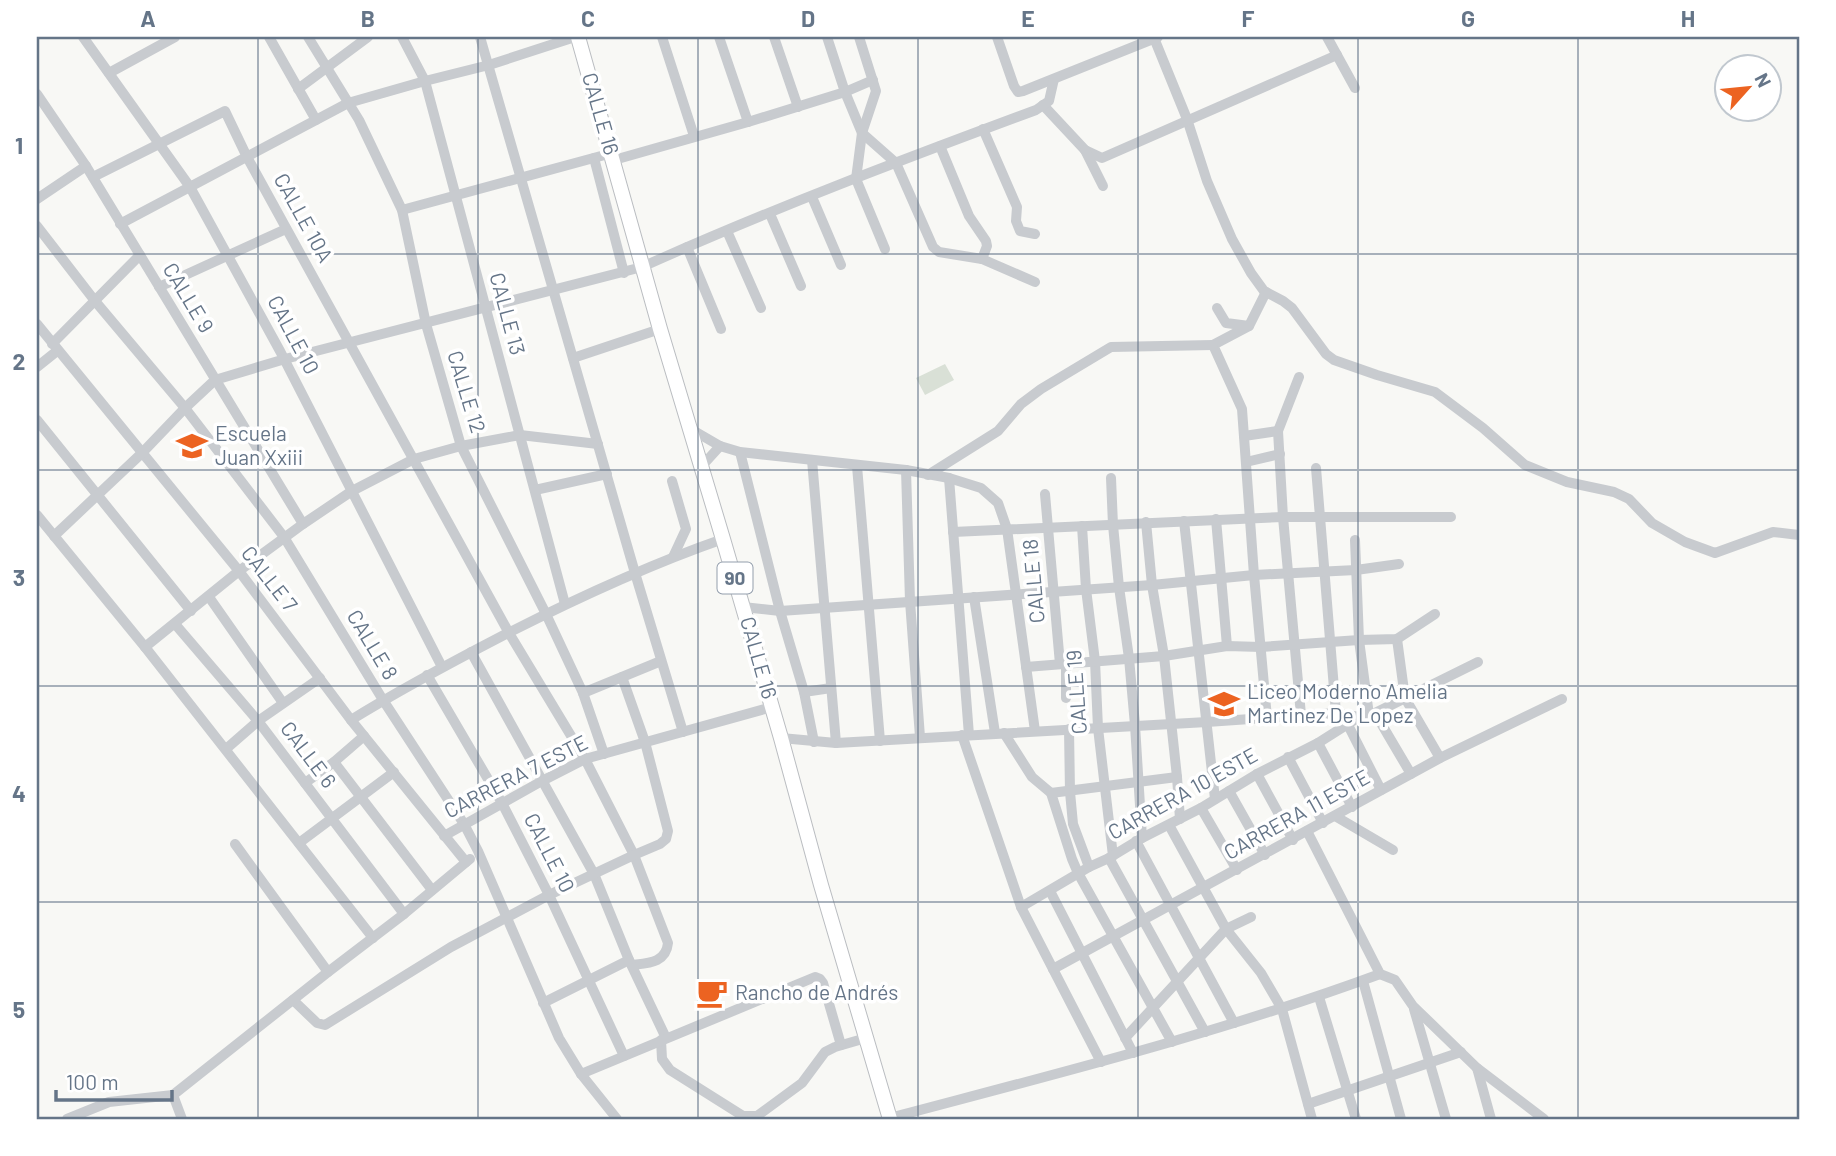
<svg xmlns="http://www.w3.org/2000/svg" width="1836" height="1156" viewBox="0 0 1836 1156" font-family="Barlow,sans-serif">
<rect width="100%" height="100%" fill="#f8f8f5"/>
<path fill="#d9e0d6" d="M945 364 954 380 925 395 916 378Z"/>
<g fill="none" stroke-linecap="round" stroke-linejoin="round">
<defs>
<path id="highway" d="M578 37 660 329 723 539 781 738 821 885 890 1119"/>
</defs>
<use href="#highway" stroke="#babdc1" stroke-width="16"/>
<g stroke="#c8cbcf" stroke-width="10">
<path d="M83 37 190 187 280 351 442 667"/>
<path d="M269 37 316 120"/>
<path d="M308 37 359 120 402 210 426 324 461 446 546 614 583 693 604 754"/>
<path d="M402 37 425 81 565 604"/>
<path d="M480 37 635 573 683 732"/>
<path d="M662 37 694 136"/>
<path d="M719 37 748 122"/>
<path d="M774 37 798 107"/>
<path d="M827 37 845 92 862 133 896 163 933 247 939 252 982 259 1035 282"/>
<path d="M859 37 876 91 862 133 856 179 885 249"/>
<path d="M997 37 1014 86 1018 92 1023 91 1158 37"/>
<path d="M1327 37 1355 88"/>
<path d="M1154 38 1187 119 1207 181 1232 239 1251 273 1264 291 1283 301 1292 308 1326 354 1334 360 1377 375 1435 392 1483 428 1525 465 1567 482 1614 492 1629 499 1652 523 1685 542 1715 553 1773 532 1799 535"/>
<path d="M109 73 175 37"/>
<path d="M298 89 368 37"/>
<path d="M37 94 86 166 303 524"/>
<path d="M1043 105 1085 150 1102 158 1337 55"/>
<path d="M983 129 1017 207 1016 221 1020 231 1035 234"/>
<path d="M940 146 969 216 986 241 987 246 982 259"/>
<path d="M1085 150 1103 186"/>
<path d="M594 158 624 273"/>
<path d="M614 160 748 122 845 92 873 80"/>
<path d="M93 177 225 111 247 157 509 633 585 759 634 855 668 943C666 963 648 963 632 965"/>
<path d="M812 197 841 265"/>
<path d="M37 199 86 166"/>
<path d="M402 210 612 153"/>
<path d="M770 214 801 286"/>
<path d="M120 224 348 103 425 81 489 65 575 37"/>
<path d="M37 226 95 301 185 408 284 537 383 700 464 824 478 851 559 1038 581 1074 617 1119"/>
<path d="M727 231 761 308"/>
<path d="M687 247 721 329"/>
<path d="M159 287 286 229"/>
<path d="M1266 292 1249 326 1213 345 1242 409 1254 575 1267 718"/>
<path d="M1217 308 1226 323 1249 326"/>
<path d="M37 324 239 571 351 720 466 862"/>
<path d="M52 344 140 255"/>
<path d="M573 358 660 329"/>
<path d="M37 367 57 351"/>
<path d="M1299 377 1278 431 1283 517 1301 715"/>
<path d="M37 420 191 611"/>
<path d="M689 428 720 446 740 452 906 470 949 478 981 488 998 503 1007 529 1035 731"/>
<path d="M1244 436 1278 431"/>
<path d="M740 452 780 611 804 692 814 742"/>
<path d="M812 460 836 743"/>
<path d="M1246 462 1280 454"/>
<path d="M857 466 880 741"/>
<path d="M701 467 720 446"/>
<path d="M1316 468 1336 713"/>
<path d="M906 470 910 601 920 737"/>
<path d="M928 475 998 431 1021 404 1041 389 1111 347 1213 345"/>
<path d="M949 478 969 735"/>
<path d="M1111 478 1113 525 1119 587 1129 658 1135 725 1142 838"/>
<path d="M672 481 686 529 673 557"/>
<path d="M535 490 607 474"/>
<path d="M1045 494 1060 664"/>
<path d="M37 515 145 647 373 938"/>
<path d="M1216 519 1227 646"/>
<path d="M1184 521 1215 799"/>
<path d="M1146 522 1152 585 1164 656 1177 777 1180 819"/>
<path d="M1082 526 1086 589 1095 661 1098 728 1113 856"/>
<path d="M953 532 1283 517H1451"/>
<path d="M54 536 142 453 185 408 215 380 285 359 642 267C771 209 904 159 1036 110L1049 101 1054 79"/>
<path d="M1355 540 1359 640 1369 715"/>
<path d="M209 597 283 703"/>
<path d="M974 597 995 733"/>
<path d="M743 607 780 611 1152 585 1254 575 1356 570 1399 564"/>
<path d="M175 624 258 721 404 914"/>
<path d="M1397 639 1405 698 1440 758"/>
<path d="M145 647 239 571 303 524 352 491 414 459 461 446 520 435 598 444"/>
<path d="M471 652 594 874 629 960 666 1038"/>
<path d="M1066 664V698"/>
<path d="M1026 667 1164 656 1227 646 1261 647 1359 640 1397 639 1435 614"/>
<path d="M427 675 502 803 549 895 624 1056"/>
<path d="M804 692 831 688"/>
<path d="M583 693 661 661"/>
<path d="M1375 713 1411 774"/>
<path d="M351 720C401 689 452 662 504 635 575 599 648 565 723 539"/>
<path d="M1348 725 1381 790"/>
<path d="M1069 729 1070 792 1073 824 1089 867"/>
<path d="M1004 733 1032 777 1051 793 1072 859 1078 873 1172 1042"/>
<path d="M962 735 1021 907 1101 1062"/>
<path d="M364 736 334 762 432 890"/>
<path d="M781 738 836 743 1207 722 1336 713 1359 717"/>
<path d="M1318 743 1352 807"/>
<path d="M226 749 258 721 320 678"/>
<path d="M1288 757 1323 823"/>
<path d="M1257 774 1293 840"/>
<path d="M305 783 334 762"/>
<path d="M1229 791 1265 855"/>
<path d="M1051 793 1177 777"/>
<path d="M1201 808 1237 870"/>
<path d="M1335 816 1393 850"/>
<path d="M1169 825 1226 929 1261 973 1282 1009 1312 1119"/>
<path d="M1307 831 1380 974 1395 980 1413 1006 1477 1068 1544 1119"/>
<path d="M444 836 542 781 585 759 772 707"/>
<path d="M1136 841 1234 1023"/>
<path d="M299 843 394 772"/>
<path d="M235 844 328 972"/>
<path d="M1109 858 1205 1032"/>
<path d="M1050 891 1133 1053"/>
<path d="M1021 907 1089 867 1109 858 1142 838 1201 808 1257 774 1318 743 1359 717 1375 713 1478 662"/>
<path d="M1053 969 1440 758 1562 699"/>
<path d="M1363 981 1401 1119"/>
<path d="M1319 997 1356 1119"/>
<path d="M293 1000 317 1023 325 1025 451 947 549 895 634 855 660 844 666 839 668 831 645 742 622 677"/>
<path d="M543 1003 629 960"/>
<path d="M1414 1009 1446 1119"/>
<path d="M1125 1038 1226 929 1251 917"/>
<path d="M661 1040 662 1059 670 1070 743 1116H757L802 1083 825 1052 835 1047 866 1038"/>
<path d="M1477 1068 1491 1119"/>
<path d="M581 1074 815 977 820 979 823 983 841 1045"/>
<path d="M173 1095 182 1119"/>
<path d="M1308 1104 1461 1052"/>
<path d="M890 1118C1055 1074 1220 1033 1380 974"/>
<path d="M67 1119 109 1102 173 1095 328 972 404 914 470 859"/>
</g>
<use href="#highway" stroke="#fff" stroke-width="14"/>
</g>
<path fill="none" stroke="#657588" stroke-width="2" stroke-opacity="0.55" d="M258 37V1119M478 37V1119M698 37V1119M918 37V1119M1138 37V1119M1358 37V1119M1578 37V1119M37 254H1799M37 470H1799M37 686H1799M37 902H1799"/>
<defs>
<symbol id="school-bare" viewBox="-9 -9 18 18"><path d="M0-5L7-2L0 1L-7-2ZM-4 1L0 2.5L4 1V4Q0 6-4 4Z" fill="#ec6321" stroke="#fff" stroke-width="2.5" paint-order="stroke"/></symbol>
<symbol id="cafe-bare" viewBox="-9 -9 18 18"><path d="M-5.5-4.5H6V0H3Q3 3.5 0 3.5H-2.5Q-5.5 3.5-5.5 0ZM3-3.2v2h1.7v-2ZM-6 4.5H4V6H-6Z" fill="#ec6321" stroke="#fff" stroke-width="2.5" paint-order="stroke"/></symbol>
</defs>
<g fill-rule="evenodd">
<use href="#school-bare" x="170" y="424" width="44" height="44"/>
<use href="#school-bare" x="1202" y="682" width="44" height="44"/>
<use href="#cafe-bare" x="690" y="971" width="44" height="44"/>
</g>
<g text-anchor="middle" stroke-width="7" stroke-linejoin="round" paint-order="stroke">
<rect fill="#fff" stroke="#939eac" stroke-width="2" x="717.5" y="562.5" width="35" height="31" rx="5"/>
<g font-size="19" font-weight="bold" fill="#657588">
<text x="735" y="585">90</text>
</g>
<g font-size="21" fill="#657588" stroke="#fff">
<text transform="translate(600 114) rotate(74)" y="7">CALLE 16</text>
<text transform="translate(303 218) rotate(61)" y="7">CALLE 10A</text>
<text transform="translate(188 298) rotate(59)" y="7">CALLE 9</text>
<text transform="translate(507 314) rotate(75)" y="7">CALLE 13</text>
<text transform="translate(293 335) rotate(62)" y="7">CALLE 10</text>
<text transform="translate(466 392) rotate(73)" y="7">CALLE 12</text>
<text transform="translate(269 579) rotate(52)" y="7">CALLE 7</text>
<text transform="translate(1034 581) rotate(-95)" y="7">CALLE 18</text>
<text transform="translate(372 645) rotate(59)" y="7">CALLE 8</text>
<text transform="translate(758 658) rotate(74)" y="7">CALLE 16</text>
<text transform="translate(1077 692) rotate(-94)" y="7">CALLE 19</text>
<text transform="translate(308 755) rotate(53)" y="7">CALLE 6</text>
<text transform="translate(516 777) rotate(-27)" y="7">CARRERA 7 ESTE</text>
<text transform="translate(1183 794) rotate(-29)" y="7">CARRERA 10 ESTE</text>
<text transform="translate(1297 815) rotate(-29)" y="7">CARRERA 11 ESTE</text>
<text transform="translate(549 853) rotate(63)" y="7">CALLE 10</text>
</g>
<g font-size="21" fill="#657588" stroke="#fff" text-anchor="start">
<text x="215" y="441">Escuela<tspan x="215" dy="24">Juan Xxiii</tspan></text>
<text x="1247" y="699">Liceo Moderno Amelia<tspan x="1247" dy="24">Martinez De Lopez</tspan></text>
<text x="735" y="1000">Rancho de Andrés</text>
</g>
</g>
<rect width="1836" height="1156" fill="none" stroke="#ffffff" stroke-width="77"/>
<g transform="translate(1748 88) rotate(63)"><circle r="33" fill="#ffffff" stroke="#c1c8cf" stroke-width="2"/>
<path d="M0-5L12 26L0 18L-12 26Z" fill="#ec6321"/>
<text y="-10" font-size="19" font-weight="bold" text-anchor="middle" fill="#657588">N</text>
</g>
<path d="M56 1090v10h116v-10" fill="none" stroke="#657588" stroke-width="3.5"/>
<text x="66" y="1090" font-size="21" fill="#657588" stroke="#ffffff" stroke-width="5" paint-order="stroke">100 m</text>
<rect x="38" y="38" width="1760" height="1080" fill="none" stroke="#657588" stroke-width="2.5"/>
<g font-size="23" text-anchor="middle" font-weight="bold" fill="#657588">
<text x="148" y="27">A</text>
<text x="368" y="27">B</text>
<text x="588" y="27">C</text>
<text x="808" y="27">D</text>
<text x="1028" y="27">E</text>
<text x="1248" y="27">F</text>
<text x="1468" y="27">G</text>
<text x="1688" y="27">H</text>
<text x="19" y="154">1</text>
<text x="19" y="370">2</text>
<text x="19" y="586">3</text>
<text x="19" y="802">4</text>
<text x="19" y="1018">5</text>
</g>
</svg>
